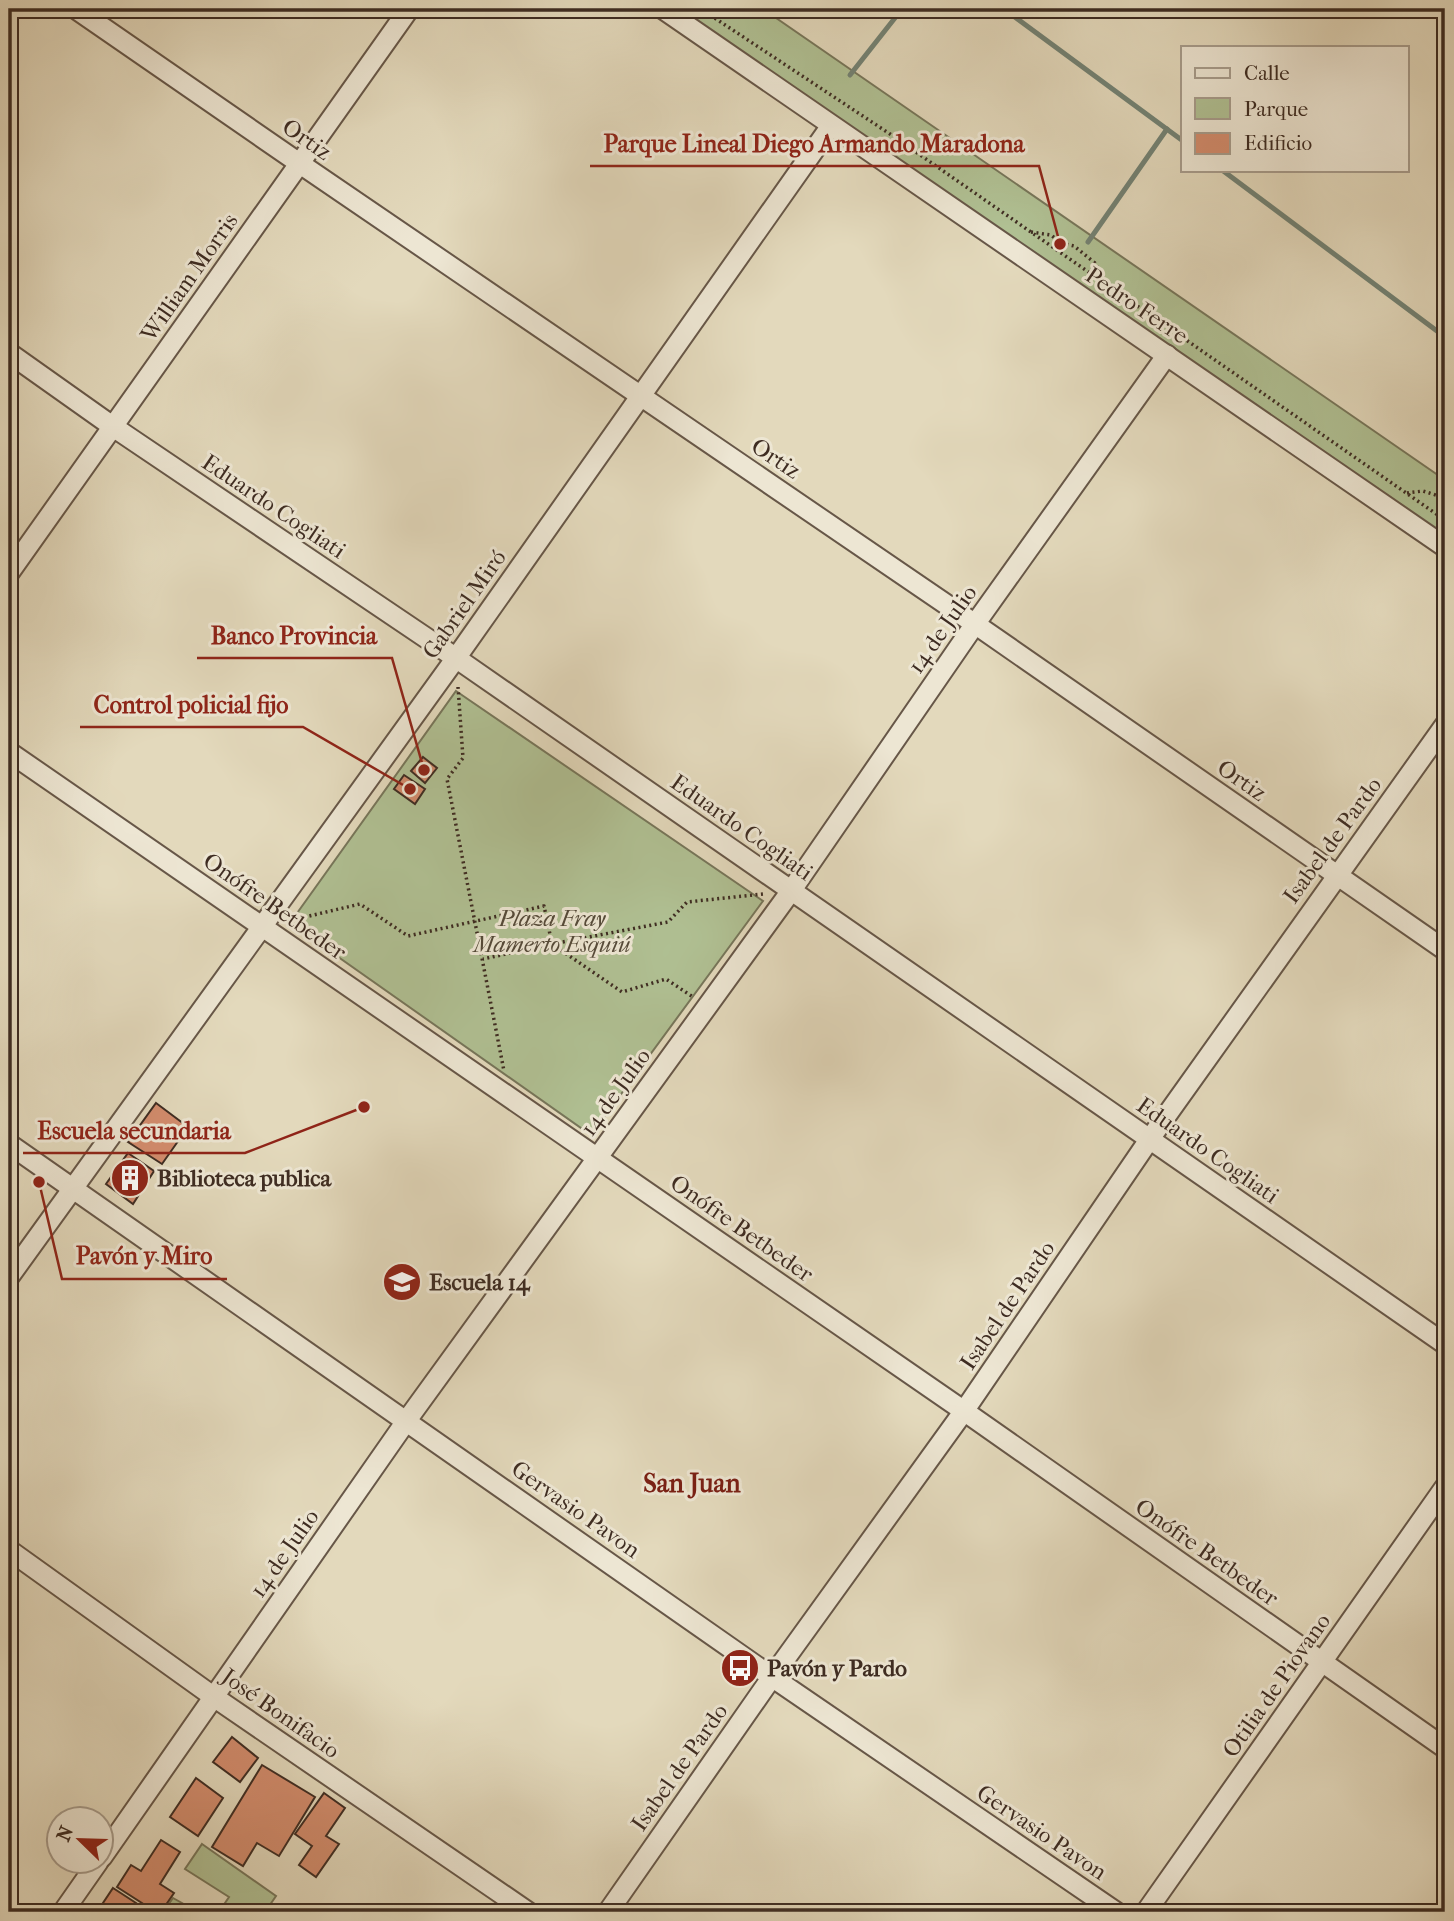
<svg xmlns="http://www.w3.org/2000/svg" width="1454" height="1921" viewBox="0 0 1454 1921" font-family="'IM FELL French Canon',serif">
<rect width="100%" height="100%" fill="#e3d9bc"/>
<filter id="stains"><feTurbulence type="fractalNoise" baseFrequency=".00286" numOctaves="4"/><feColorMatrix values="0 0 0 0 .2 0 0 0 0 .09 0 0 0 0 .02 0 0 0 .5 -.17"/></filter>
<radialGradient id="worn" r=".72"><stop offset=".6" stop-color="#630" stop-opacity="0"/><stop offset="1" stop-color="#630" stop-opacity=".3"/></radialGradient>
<g fill="#b0c093" stroke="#77765a" stroke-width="2">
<path d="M672 9H763L1445 480V540Z"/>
<path d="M456 691 763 901 591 1135 290 923Z"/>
<path d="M202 1844 276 1896 265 1912H219L229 1897 185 1869Z"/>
<path d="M173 1898 198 1912H163Z"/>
</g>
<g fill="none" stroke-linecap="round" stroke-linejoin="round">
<g stroke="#738274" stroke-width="5">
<path d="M1004 9 1183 141"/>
<path d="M850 75 902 9"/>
<path d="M1222 170 1445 337"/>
<path d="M1088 242 1167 129"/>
</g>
</g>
<g fill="#d38c6d" stroke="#3e2c22" stroke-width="2">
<path d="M423 757 437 768 425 783 411 771Z"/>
<path d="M404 775 425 789 415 804 394 789Z"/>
<path d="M156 1103 188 1127 162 1164 128 1142Z"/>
<path d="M128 1153 154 1171 133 1204 106 1184Z"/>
<path d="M232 1737 258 1758 240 1782 213 1762Z"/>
<path d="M262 1765 315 1797 279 1856 257 1843 243 1866 212 1847Z"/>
<path d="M196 1778 223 1798 198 1836 170 1817Z"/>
<path d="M324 1793 345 1808 326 1836 339 1844 316 1877 299 1865 312 1846 295 1834Z"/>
<path d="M161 1840 180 1852 160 1884 174 1893 161 1912H156L117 1887 131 1865 141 1871Z"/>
<path d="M113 1888 136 1903 130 1912H97Z"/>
</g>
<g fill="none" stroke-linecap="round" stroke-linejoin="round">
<defs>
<g id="minor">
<path d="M76 9 299 163 975 624 1445 950"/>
<path d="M663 9 1445 547"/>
<path d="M9 353 112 426 456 658 1445 1344"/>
<path d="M9 573 409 9"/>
<path d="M9 752 964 1411 1445 1748"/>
<path d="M9 1144 772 1677 1116 1912"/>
<path d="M9 1277 456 658 831 126"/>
<path d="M9 1550 214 1697 528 1912"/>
<path d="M102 1857 407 1420 791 891 975 624 1167 355"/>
<path d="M63 1912 98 1862"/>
<path d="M608 1912 772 1677 964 1411 1149 1140 1445 725"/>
<path d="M1146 1912 1445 1487"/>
</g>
</defs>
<use href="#minor" stroke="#675748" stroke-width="23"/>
<g stroke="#3e2c22" stroke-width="3.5" stroke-dasharray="2 3.5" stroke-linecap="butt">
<path d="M701 9 890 134 1445 520"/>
<path d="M1031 232 1051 235 1061 243 1074 246 1095 263 1106 283"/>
<path d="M1407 493 1423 491 1445 498"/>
<path d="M458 687 463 758 447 779 504 1071"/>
<path d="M288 921 360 904 408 936 544 906 552 944 483 959"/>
<path d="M552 944 668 922 687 902 763 894"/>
<path d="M552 944 622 992 666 979 693 997"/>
</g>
<use href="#minor" stroke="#ede6d3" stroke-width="19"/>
</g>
<defs>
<symbol id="building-disc" viewBox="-11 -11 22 22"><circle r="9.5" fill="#8f2418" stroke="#ede6d3"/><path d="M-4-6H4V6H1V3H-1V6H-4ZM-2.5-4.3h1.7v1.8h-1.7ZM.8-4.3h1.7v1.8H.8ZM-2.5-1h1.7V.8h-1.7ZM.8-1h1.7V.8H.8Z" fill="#fff"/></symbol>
<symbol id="school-disc" viewBox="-11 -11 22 22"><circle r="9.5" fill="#8f2418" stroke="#ede6d3"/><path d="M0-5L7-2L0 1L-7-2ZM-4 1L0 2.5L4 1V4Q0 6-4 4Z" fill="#fff"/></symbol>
<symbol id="bus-disc" viewBox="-11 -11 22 22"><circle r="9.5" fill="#8f2418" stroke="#ede6d3"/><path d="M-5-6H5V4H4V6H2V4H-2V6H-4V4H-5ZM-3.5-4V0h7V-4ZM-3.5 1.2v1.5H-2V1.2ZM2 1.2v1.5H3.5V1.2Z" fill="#fff"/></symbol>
</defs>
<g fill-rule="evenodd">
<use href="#building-disc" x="108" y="1156" width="44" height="44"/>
<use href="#school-disc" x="380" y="1260" width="44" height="44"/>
<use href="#bus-disc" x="718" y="1646" width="44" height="44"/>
</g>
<g text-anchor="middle" stroke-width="6" stroke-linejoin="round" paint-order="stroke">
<g font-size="23" fill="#3e2c22" stroke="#ede6d3">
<text transform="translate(307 139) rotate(35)" y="8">Ortiz</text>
<text transform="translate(189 277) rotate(-55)" y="8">William Morris</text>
<text transform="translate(1137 305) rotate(34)" y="8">Pedro Ferre</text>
<text transform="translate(776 458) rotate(34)" y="8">Ortiz</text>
<text transform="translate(274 506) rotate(34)" y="8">Eduardo Cogliati</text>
<text transform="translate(464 604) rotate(-55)" y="8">Gabriel Miró</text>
<text transform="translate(942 629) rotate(-55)" y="8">14 de Julio</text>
<text transform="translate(1242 780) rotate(35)" y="8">Ortiz</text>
<text transform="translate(742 827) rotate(35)" y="8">Eduardo Cogliati</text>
<text transform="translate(1332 840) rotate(-54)" y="8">Isabel de Pardo</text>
<text transform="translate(275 906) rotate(35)" y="8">Onófre Betbeder</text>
<text transform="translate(615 1092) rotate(-54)" y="8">14 de Julio</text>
<text transform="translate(1208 1150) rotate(35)" y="8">Eduardo Cogliati</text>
<text transform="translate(742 1228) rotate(35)" y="8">Onófre Betbeder</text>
<text transform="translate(1007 1305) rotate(-56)" y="8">Isabel de Pardo</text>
<text transform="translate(576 1509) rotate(35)" y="8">Gervasio Pavon</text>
<text transform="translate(1207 1552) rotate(35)" y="8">Onófre Betbeder</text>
<text transform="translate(284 1553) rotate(-55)" y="8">14 de Julio</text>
<text transform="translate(1276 1685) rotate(-55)" y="8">Otilia de Piovano</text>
<text transform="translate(281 1713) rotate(35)" y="8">José Bonifacio</text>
<text transform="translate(679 1767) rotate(-55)" y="8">Isabel de Pardo</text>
<text transform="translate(1042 1832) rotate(34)" y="8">Gervasio Pavon</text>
</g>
<g font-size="23" font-style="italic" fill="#554a39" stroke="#ede6d3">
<text x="552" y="926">Plaza Fray<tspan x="552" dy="26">Mamerto Esquiú</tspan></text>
</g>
<g font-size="23" font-weight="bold" fill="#3e2c22" stroke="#ede6d3" text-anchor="start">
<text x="157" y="1186">Biblioteca publica</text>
<text x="429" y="1290">Escuela 14</text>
<text x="767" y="1676">Pavón y Pardo</text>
</g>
<g font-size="26" font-weight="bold" fill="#7a1f14" stroke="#ede6d3">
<text x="692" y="1492">San Juan</text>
</g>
</g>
<path fill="none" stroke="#8f2418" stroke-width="2.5" d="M1060 244L1039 166H590M424 770L392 658H197M410 789L303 727H80M364 1107L245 1153H23M39 1182L62 1279H227"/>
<g fill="#8f2418" stroke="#ede6d3" stroke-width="2.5">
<circle cx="1060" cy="244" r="7"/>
<circle cx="424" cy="770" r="7"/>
<circle cx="410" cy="789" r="7"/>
<circle cx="364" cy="1107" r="7"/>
<circle cx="39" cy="1182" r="7"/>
</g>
<g font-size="24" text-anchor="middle" font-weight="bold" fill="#8f2418" stroke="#ede6d3" stroke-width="6" stroke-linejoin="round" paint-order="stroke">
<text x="814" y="152">Parque Lineal Diego Armando Maradona</text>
<text x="294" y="644">Banco Provincia</text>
<text x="191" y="713">Control policial fijo</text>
<text x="134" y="1139">Escuela secundaria</text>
<text x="144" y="1264">Pavón y Miro</text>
</g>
<rect width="1454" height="1921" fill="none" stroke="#e3d9bc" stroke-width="35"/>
<rect x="10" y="10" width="1433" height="1900" fill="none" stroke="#3e2c22" stroke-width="3.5"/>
<rect x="18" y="18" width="1419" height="1886" fill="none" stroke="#3e2c22" stroke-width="2"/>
<rect x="1181" y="46" width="228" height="126" fill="#ede6d3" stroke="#a79c8c" stroke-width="2"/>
<rect x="1195" y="68" width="35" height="10" fill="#ede6d3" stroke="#a79c8c" stroke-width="2"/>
<text x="1244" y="80" font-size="21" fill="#3e2c22">Calle</text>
<rect x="1195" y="98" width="35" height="21" fill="#b0c093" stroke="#a79c8c" stroke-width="2"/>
<text x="1244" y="116" font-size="21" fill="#3e2c22">Parque</text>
<rect x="1195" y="133" width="35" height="21" fill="#d38c6d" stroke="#a79c8c" stroke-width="2"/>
<text x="1244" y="150" font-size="21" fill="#3e2c22">Edificio</text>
<g transform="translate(80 1840) rotate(293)"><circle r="33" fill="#ede6d3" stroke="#a79c8c" stroke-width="2"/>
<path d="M0-5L12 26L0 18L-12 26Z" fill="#8f2418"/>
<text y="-10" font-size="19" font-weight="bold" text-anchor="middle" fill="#3e2c22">N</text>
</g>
<rect width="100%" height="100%" filter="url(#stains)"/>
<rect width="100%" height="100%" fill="url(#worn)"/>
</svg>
